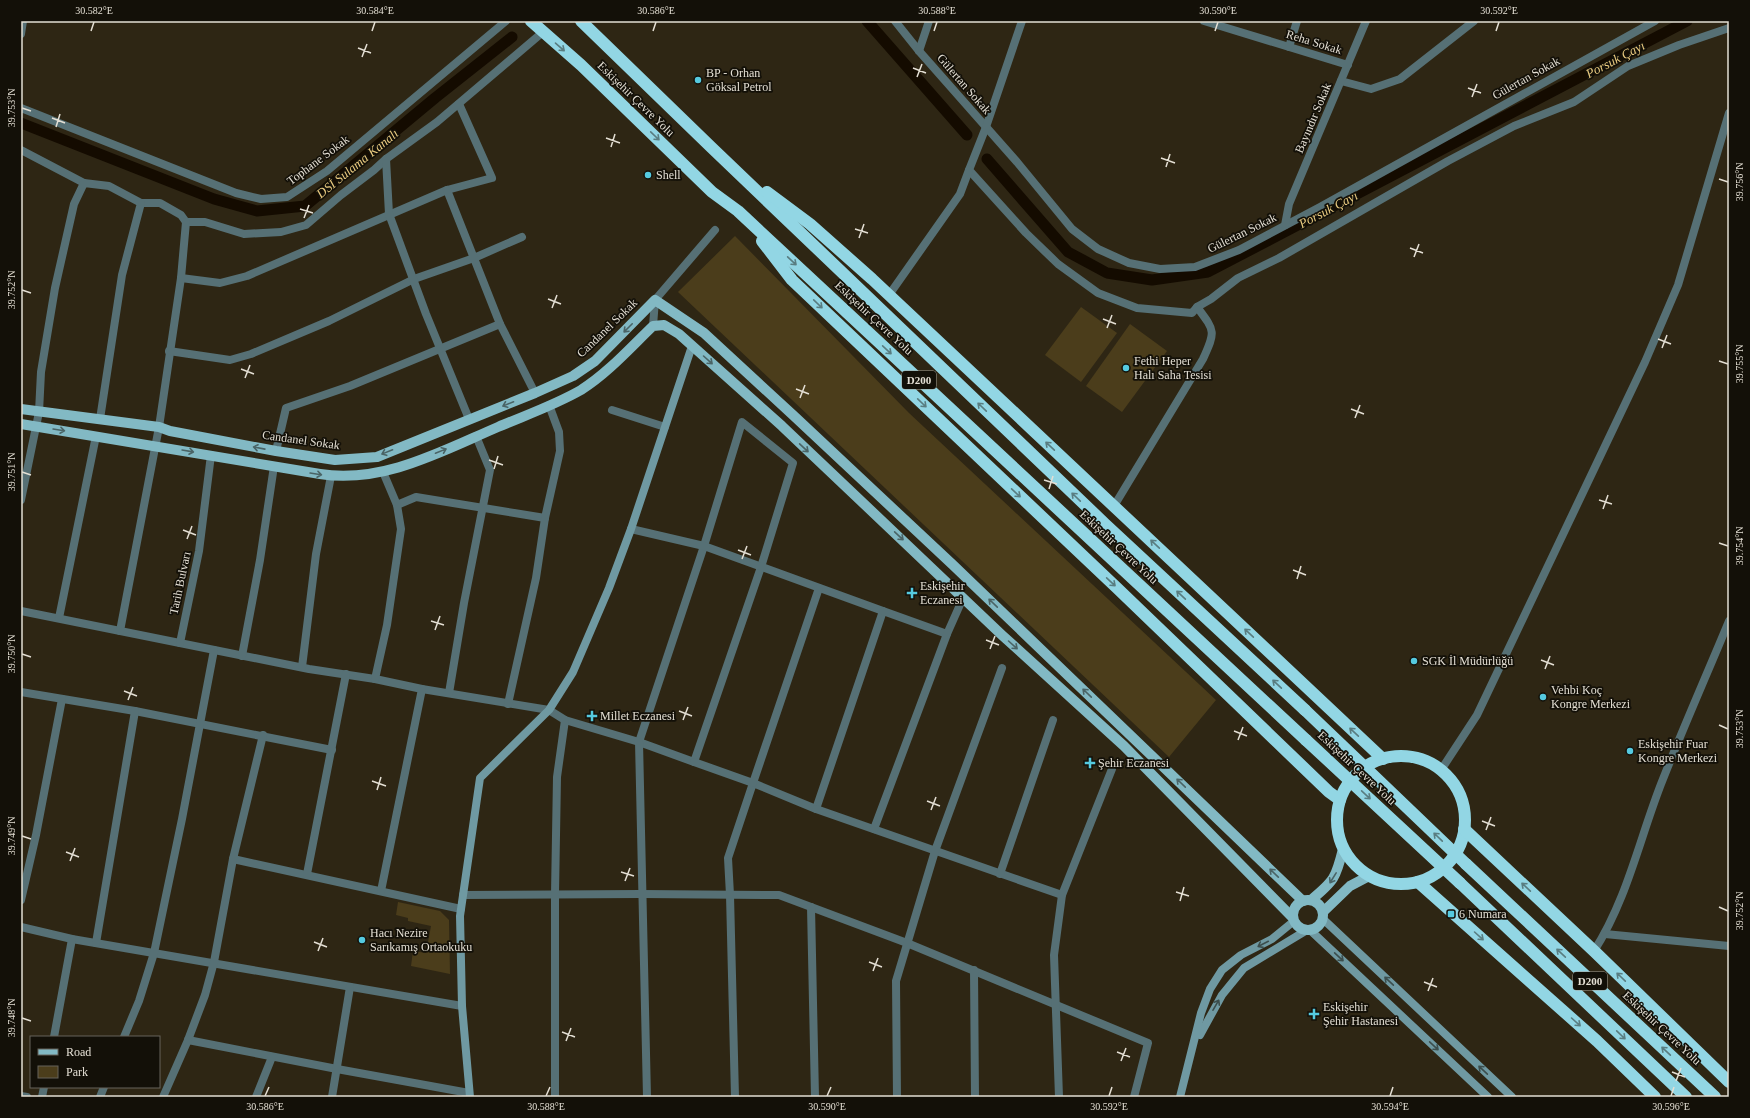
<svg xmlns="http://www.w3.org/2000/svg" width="1750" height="1118" viewBox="0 0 1750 1118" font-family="Georgia,serif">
<rect width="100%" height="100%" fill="#2e2614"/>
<g fill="#4b3d1b">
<path d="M735 236 909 413 1216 700 1169 757 678 292Z"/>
<path d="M1081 307 1117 333 1081 382 1045 355Z"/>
<path d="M1130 324 1167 351 1122 412 1086 386Z"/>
<path d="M398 902 440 911 449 920 450 974 411 966 413 951 426 953 431 926 408 921V918L396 915Z"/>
</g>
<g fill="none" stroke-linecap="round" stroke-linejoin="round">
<g stroke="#140b00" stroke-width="11">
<path d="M867 21 967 135"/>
<path d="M21 123 214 199 257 211 305 206 435 98 512 37"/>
<path d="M987 159 1068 252 1107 273 1152 280 1208 272 1687 21"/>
</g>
<g stroke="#567075" stroke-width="8">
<path d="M895 21 919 51 1017 162 1072 229 1098 249 1129 263 1160 269 1195 267 1239 250 1320 207 1655 21"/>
<path d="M1022 21 986 127 969 170 1026 233 1058 264 1098 293 1137 308 1192 313 1197 307 1211 299 1238 278 1279 258 1448 161 1514 126 1574 102 1628 66 1679 45 1729 28"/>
<path d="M1204 21 1348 65"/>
<path d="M21 34 23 21"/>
<path d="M1289 47 1297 21"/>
<path d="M919 51 929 21"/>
<path d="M1341 81 1371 89 1400 79 1474 21"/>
<path d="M21 108 236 193 261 199 287 197 327 171 506 21"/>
<path d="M21 150 84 183"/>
<path d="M141 203H160L181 215 186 222H205L244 234 281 232 306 225 341 195 374 170 386 159"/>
<path d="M1285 225 1289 204 1366 21"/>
<path d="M181 278 220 283 247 276 447 190 492 178 459 104"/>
<path d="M889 295 960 194 969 170"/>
<path d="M500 324 535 393"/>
<path d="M653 326 655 300 715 230"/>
<path d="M169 351 230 360 251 354 329 321 414 279 474 258 522 237"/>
<path d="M612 410 665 427"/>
<path d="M469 419 426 314 389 214 386 159 437 122 543 32"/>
<path d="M742 422 793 463 761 567 694 762 639 742 704 546Z"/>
<path d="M276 451 286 408 350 386 500 324 447 190"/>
<path d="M21 500 39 412 41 372 55 288 74 204 84 183 109 186 141 203 122 275 100 419"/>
<path d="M397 505 416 497 545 518"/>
<path d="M1114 506 1203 359C1216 331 1215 331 1197 307"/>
<path d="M631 529 704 546 883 611 816 809 753 783 728 858 730 895 735 1097"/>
<path d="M21 611 309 669 375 679 422 689 549 710 565 720 639 742 647 1097"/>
<path d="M883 611 947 634"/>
<path d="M59 618 96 436"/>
<path d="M120 631 159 427 181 278 186 222"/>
<path d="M180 643 199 551 211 455"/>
<path d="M242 656 260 560 274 466"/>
<path d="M302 667 316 554 331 476"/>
<path d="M375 679 387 625 401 529 397 505 383 472"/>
<path d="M21 692 135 711 332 750"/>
<path d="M449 693 464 603 490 470 476 436"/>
<path d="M508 704 536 578 545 518 560 451 559 432 549 405"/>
<path d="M694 762 753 783 819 588"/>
<path d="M1441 770 1477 715 1645 362 1678 285 1729 113"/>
<path d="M816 809 1062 895"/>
<path d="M874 829 947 634 963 598"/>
<path d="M233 859 461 909"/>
<path d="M307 874 346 674"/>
<path d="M1000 874 1053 720"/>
<path d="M381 891 422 689"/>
<path d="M463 895 641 894 779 895 907 943 1148 1043 1134 1097"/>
<path d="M21 900 36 835 62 699"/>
<path d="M811 907 815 1097"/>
<path d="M21 927 72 939 462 1006"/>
<path d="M1605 934 1729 946"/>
<path d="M96 943 135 711"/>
<path d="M1594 951C1628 898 1640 836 1663 779 1684 726 1707 674 1729 621"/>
<path d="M974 970 975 1097"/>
<path d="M54 1037 72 939"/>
<path d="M124 1037 139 1001 154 953 182 819 214 650"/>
<path d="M188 1040 337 1069 469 1093"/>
<path d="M21 1096 27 1097"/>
<path d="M42 1097 44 1087"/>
<path d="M100 1097 104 1087"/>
<path d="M163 1097 188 1040 205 995 214 962 233 859 263 735"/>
<path d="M256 1097 272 1057"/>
<path d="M332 1097 350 987"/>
<path d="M555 1097V894L557 777 565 720"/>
<path d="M897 1097 896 981 935 851 1002 668"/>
<path d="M1059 1097 1054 955 1062 895 1112 769"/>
</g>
<g stroke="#6f99a2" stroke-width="8">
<path d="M1323 919 1512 1097"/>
<path d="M1310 930 1488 1097"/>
<path d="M1200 1035 1222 995 1244 968 1307 930"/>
<path d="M470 1097 462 1006 460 916 480 778 549 710 573 672 609 588 631 529 692 346"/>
<path d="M1180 1097 1201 1013 1210 989 1222 970 1241 955 1272 939 1294 921"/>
</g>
<g stroke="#82b9c4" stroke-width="10">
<path d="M21 409 159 427 170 431 276 451 335 460 377 457 535 393 573 376 595 361 655 300 704 333 794 416 953 565 1303 901"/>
<path d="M21 424 320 474C383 484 442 451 498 427 526 415 555 405 581 390 608 373 631 347 653 326L664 325 679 334 782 426 1002 635 1124 746 1293 918"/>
<circle cx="1308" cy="915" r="15"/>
<path d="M1311 900C1334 881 1336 878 1343 849"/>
<path d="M1323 912 1350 886 1369 876"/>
</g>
<g stroke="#92d6e4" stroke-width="12">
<path d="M531 21 581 65 712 192 738 211 1306 740"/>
<path d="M581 21 712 148 1105 524 1305 710"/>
<path d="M767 192 810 224 872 279 1383 759"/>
<path d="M762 241 792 280 1117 588 1329 792 1340 800"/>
<circle cx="1401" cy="820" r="64"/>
<path d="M1464 829 1594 951 1729 1082"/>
<path d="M1466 864 1715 1097"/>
<path d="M1418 882 1597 1041 1655 1097"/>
<path d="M1460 883 1686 1097"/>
</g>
<g stroke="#92d6e4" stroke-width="12">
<path d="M1305 710 1466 864"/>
<path d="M1306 740 1460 883"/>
</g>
</g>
<defs><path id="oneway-shaft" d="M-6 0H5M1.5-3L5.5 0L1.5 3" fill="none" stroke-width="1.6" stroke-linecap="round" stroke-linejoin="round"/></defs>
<g stroke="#597d81">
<use href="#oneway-shaft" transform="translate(560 47) rotate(41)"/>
<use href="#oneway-shaft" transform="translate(655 136) rotate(44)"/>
<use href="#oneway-shaft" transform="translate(792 261) rotate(43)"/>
<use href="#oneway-shaft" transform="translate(818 304) rotate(44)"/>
<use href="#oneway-shaft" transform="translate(887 350) rotate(43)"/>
<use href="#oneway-shaft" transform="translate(922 403) rotate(44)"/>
<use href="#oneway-shaft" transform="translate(982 407) rotate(-136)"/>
<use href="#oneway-shaft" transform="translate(1050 446) rotate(-137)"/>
<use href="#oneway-shaft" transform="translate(1016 493) rotate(43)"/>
<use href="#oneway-shaft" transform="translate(1076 497) rotate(-136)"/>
<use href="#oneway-shaft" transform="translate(1155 544) rotate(-137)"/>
<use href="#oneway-shaft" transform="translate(1111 582) rotate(43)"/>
<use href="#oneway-shaft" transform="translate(1181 595) rotate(-137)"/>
<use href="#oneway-shaft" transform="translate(1249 633) rotate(-137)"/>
<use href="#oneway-shaft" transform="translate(1277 684) rotate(-137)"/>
<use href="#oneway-shaft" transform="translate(1354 732) rotate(-137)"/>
<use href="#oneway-shaft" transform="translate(1366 795) rotate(43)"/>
<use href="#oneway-shaft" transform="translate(1438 837) rotate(-136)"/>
<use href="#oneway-shaft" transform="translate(1526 887) rotate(-137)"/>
<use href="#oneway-shaft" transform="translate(1479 936) rotate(42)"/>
<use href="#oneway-shaft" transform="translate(1561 953) rotate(-137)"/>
<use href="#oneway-shaft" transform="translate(1621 977) rotate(-136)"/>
<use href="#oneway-shaft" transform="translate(1576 1022) rotate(42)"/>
<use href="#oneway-shaft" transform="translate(1621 1035) rotate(44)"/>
<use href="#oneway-shaft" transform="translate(1666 1051) rotate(-137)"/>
</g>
<g stroke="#4a6466">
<use href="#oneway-shaft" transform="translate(628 328) rotate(135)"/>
<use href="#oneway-shaft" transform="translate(708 360) rotate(42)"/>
<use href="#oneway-shaft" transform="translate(508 404) rotate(158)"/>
<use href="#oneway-shaft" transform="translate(59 430) rotate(9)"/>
<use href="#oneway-shaft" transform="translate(259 448) rotate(-169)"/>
<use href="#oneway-shaft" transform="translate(804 448) rotate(43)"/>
<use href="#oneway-shaft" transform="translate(188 451) rotate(10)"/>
<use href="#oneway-shaft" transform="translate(441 451) rotate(-22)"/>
<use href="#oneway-shaft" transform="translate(387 452) rotate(158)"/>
<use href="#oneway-shaft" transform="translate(316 474) rotate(9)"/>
<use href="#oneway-shaft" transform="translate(899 536) rotate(43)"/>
<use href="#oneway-shaft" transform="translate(993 603) rotate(-136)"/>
<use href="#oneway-shaft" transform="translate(1013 645) rotate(42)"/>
<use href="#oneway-shaft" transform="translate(1087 693) rotate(-136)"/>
<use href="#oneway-shaft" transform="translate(1181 783) rotate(-136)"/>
<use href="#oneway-shaft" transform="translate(1274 873) rotate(-136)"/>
<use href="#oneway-shaft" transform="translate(1333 878) rotate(122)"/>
</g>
<g stroke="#3c4e4d">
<use href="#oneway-shaft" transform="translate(1263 944) rotate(153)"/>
<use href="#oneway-shaft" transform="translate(1339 957) rotate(43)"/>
<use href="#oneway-shaft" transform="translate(1389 981) rotate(-137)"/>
<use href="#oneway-shaft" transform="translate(1216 1005) rotate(-60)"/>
<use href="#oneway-shaft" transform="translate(1434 1046) rotate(43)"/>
<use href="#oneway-shaft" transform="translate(1483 1070) rotate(-137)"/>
</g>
<path fill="none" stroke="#e4dfd4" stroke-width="1.5" d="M91 31 94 22M372 31 375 22M653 31 656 22M934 31 937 22M1215 31 1218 22M1496 31 1499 22M358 48 371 53M362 57 367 44M913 68 926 73M917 77 922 64M1468 88 1481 93M1472 97 1477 84M22 108 31 111M52 118 65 123M56 127 60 114M606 138 620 143M611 147 615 134M1161 158 1175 163M1166 167 1170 154M1719 179 1728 182M300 209 313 213M304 218 309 205M855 229 868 233M859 238 864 224M1410 248 1423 253M1414 257 1419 244M22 290 31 293M548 299 561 304M552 308 557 295M1103 319 1116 324M1107 328 1112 315M1658 339 1671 344M1662 348 1667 335M1719 361 1728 364M241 369 254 374M245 378 250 365M796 389 809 394M800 398 805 385M1351 409 1364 414M1355 418 1360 405M489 460 503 465M494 469 498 456M22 472 31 475M1044 480 1057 484M1049 489 1053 476M1599 500 1612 504M1603 509 1608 495M183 530 196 535M187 539 192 526M1719 543 1728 546M738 550 751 555M742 559 747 546M1293 570 1306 575M1297 579 1301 566M431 621 444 625M435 630 440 616M986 640 999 645M990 649 995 636M22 654 31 657M1541 660 1554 665M1545 669 1550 656M124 691 137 696M128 700 133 687M679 711 692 716M683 720 688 707M1719 725 1728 729M1234 731 1247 736M1238 740 1243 727M372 781 386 786M377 790 381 777M927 801 940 806M931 810 936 797M1482 821 1495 826M1486 830 1491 817M22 836 31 839M66 852 79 857M70 861 75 848M621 872 634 876M625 881 630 868M1176 892 1189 896M1180 901 1184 887M1719 907 1728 911M314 942 327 947M318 951 323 938M869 962 882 967M873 971 878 958M1424 982 1437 987M1428 991 1433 978M22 1018 31 1021M562 1032 575 1037M566 1041 571 1028M1117 1052 1130 1057M1121 1061 1126 1048M1672 1072 1685 1077M1676 1081 1681 1068M265 1096 269 1087M546 1096 550 1087M827 1096 831 1087M1109 1096 1112 1087M1390 1096 1393 1087M1671 1096 1674 1087"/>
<g fill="#55cae0" stroke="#131008" stroke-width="1.5">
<circle cx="698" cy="80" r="4"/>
<circle cx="648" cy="175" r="4"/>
<circle cx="1126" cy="368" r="4"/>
<path d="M910 587h4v4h4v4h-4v4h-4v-4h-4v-4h4z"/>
<circle cx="1414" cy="661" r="4"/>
<circle cx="1543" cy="697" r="4"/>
<path d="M590 710h4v4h4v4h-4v4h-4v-4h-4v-4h4z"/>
<circle cx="1630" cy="751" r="4"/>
<path d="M1088 757h4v4h4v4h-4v4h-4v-4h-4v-4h4z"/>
<rect x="1447" y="910" width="8" height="8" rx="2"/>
<circle cx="362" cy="940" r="4"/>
<path d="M1312 1008h4v4h4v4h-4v4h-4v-4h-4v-4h4z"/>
</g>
<g text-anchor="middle" stroke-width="3.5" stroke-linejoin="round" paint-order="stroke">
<g fill="#131008" stroke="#a5a197" stroke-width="1">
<rect x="902" y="371" width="34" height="18" rx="3"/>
<rect x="1573" y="972" width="34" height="18" rx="3"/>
</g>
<g font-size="11" font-weight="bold" fill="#e4dfd4">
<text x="919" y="384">D200</text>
<text x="1590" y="985">D200</text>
</g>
<g font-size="12" fill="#e4dfd4" stroke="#131008">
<text transform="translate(1314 42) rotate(17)" y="4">Reha Sokak</text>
<text transform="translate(1526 78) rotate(-29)" y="4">Gülertan Sokak</text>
<text transform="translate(964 84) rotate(49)" y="4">Gülertan Sokak</text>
<text transform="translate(636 99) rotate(44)" y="4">Eskişehir Çevre Yolu</text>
<text transform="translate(1313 118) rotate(-67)" y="4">Bayındır Sokak</text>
<text transform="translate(318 160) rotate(-37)" y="4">Tophane Sokak</text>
<text transform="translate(1242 233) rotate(-26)" y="4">Gülertan Sokak</text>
<text transform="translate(874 318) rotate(43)" y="4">Eskişehir Çevre Yolu</text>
<text transform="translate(607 328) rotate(-44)" y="4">Candanel Sokak</text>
<text transform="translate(301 440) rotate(8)" y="4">Candanel Sokak</text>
<text transform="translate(1119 547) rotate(43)" y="4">Eskişehir Çevre Yolu</text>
<text transform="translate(180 583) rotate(-78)" y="4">Tarih Bulvarı</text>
<text transform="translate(1357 768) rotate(43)" y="4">Eskişehir Çevre Yolu</text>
<text transform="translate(1662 1028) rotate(43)" y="4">Eskişehir Çevre Yolu</text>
</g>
<g font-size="12" fill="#e4dfd4" stroke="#131008" text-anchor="start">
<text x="706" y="77">BP - Orhan<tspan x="706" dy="14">Göksal Petrol</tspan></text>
<text x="656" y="179">Shell</text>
<text x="1134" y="365">Fethi Heper<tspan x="1134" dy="14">Halı Saha Tesisi</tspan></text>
<text x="920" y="590">Eskişehir<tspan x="920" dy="14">Eczanesi</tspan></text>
<text x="1422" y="665">SGK İl Müdürlüğü</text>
<text x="1551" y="694">Vehbi Koç<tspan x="1551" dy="14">Kongre Merkezi</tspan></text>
<text x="600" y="720">Millet Eczanesi</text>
<text x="1638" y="748">Eskişehir Fuar<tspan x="1638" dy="14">Kongre Merkezi</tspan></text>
<text x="1098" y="767">Şehir Eczanesi</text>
<text x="1459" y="918">6 Numara</text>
<text x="370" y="937">Hacı Nezire<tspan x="370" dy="14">Sarıkamış Ortaokuku</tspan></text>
<text x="1323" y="1011">Eskişehir<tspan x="1323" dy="14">Şehir Hastanesi</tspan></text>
</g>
<g font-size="13" font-style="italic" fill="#eacb80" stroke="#131008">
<text transform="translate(1615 59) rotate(-28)" y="5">Porsuk Çayı</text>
<text transform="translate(357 163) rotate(-39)" y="5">DSİ Sulama Kanalı</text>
<text transform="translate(1328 209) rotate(-28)" y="5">Porsuk Çayı</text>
</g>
</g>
<rect width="1750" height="1118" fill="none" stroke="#131008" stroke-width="44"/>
<rect x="30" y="1036" width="130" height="52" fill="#131008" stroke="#67635a"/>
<rect x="38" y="1049" width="20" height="6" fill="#82b9c4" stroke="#67635a"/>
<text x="66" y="1056" font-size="12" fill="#e4dfd4">Road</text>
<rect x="38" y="1066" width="20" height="12" fill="#4b3d1b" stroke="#67635a"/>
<text x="66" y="1076" font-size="12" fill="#e4dfd4">Park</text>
<rect x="22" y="22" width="1706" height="1074" fill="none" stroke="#e4dfd4" stroke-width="1.5"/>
<g font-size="10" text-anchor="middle" fill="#e4dfd4">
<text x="94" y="14">30.582°E</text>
<text x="375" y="14">30.584°E</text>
<text x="656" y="14">30.586°E</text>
<text x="937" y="14">30.588°E</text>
<text x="1218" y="14">30.590°E</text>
<text x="1499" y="14">30.592°E</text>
<text transform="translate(11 108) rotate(-90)" y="4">39.753°N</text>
<text transform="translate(1739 182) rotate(-90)" y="4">39.756°N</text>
<text transform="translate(11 290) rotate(-90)" y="4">39.752°N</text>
<text transform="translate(1739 364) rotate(-90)" y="4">39.755°N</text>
<text transform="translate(11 472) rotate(-90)" y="4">39.751°N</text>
<text transform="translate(1739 546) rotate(-90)" y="4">39.754°N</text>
<text transform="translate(11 654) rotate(-90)" y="4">39.750°N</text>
<text transform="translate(1739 729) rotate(-90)" y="4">39.753°N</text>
<text transform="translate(11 836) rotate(-90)" y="4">39.749°N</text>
<text transform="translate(1739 911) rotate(-90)" y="4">39.752°N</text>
<text transform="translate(11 1018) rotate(-90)" y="4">39.748°N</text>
<text x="265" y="1110">30.586°E</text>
<text x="546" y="1110">30.588°E</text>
<text x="827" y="1110">30.590°E</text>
<text x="1109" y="1110">30.592°E</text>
<text x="1390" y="1110">30.594°E</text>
<text x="1671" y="1110">30.596°E</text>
</g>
</svg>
